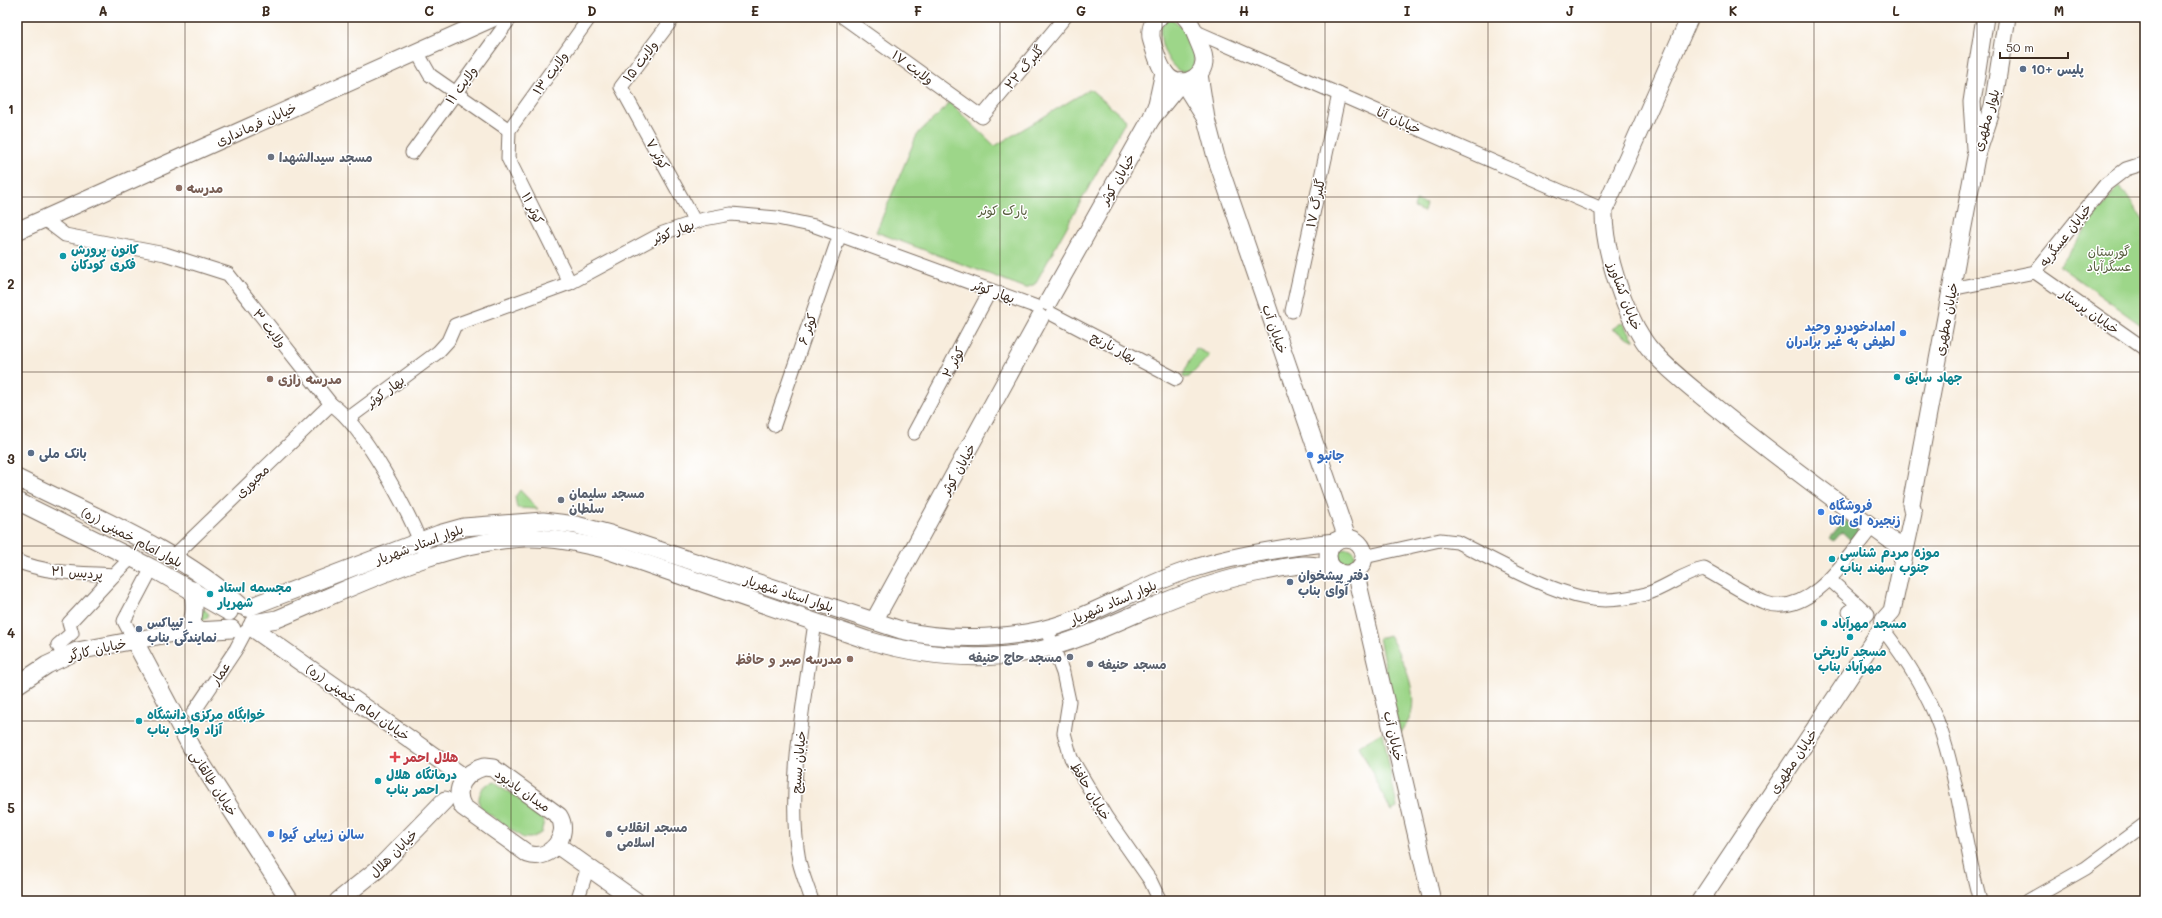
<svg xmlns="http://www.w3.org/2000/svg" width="2162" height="918" viewBox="0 0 2162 918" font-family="Mali,'Playpen Sans Arabic',sans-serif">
<rect width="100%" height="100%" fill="#fff"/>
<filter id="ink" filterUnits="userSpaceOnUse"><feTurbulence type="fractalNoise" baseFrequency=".025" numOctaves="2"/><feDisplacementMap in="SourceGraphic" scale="8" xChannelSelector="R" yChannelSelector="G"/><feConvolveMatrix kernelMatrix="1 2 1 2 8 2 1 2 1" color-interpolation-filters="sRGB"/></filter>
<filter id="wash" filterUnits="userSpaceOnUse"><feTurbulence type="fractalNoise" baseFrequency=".012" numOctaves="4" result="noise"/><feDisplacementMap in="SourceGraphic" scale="16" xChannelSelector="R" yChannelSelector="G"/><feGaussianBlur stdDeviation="0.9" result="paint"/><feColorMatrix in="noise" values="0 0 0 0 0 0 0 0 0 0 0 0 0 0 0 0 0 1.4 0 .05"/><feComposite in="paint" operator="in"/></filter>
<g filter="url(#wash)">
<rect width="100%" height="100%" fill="#f8eddd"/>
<g fill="#9dd689" stroke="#6c8054">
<path d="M1171 19C1186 24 1205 67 1187 72 1169 77 1147 21 1171 19Z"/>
<path d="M1090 89 1126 120 1035 284 1026 288 876 232 916 137C925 123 940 117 949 102L995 146Z"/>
<path d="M2120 186 2145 223V321L2141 325 2059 266 2113 193Z"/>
<path d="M1416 201 1426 204 1424 212 1414 208Z"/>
<path d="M1623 322 1635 341 1612 329Z"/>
<path d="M1196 348 1210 355 1189 377 1184 378 1183 375Z"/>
<path d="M520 490 538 509 517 508 515 497Z"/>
<circle cx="1347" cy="556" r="8"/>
<path d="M198 603 209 614 207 618 194 624Z"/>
<path d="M1389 635C1402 658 1418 688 1411 715 1409 721 1404 728 1400 734L1379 638Z"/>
<path d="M1383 732 1397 808 1391 811 1359 746Z"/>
<path d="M495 782 540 814 544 821 541 833 531 838H523L482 809 479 804C478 792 483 785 495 782Z"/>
</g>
<path fill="#7eb775" stroke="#5c704a" d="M1845 520 1863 535 1855 544 1842 532 1834 541 1830 538Z"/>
</g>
<g filter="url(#ink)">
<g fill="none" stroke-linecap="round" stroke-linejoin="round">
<defs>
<g id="minor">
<path d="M674 17 621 87 695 222"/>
<path d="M843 17 982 117 1065 17"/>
<path d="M1194 31 1604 210"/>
<path d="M417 52 430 75 509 130"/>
<path d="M412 153 511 17"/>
<path d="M44 219 65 235 165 254 228 274 331 404C363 425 409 512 423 549"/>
<path d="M2035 272 2145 349"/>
<path d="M570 283 508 158 509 130 590 17"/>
<path d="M1951 289 2035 272 2105 185 2126 169 2145 163"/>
<path d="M1292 311 1339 94"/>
<path d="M1052 314 1176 379"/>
<path d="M349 418 438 352 448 341 455 325 570 283 663 233 704 219 731 214 777 218 815 226 1037 307"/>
<path d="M774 425 840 234"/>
<path d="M914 433 990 291"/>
<path d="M173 557 331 404"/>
<path d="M1364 557 1440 540 1457 542C1494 560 1546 590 1585 598 1604 602 1627 599 1646 594 1666 588 1683 573 1704 569 1721 578 1749 597 1766 603 1811 618 1848 556 1872 527"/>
<path d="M17 561C47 574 82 573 114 575L132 557"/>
<path d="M1830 580 1857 604"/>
<path d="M1857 604 1868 614 1860 622 1849 612Z"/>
<path d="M1046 628 1063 673 1069 701 1064 733 1071 758 1106 817 1150 880 1160 901"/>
<path d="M1882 628C1906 659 1927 691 1940 728 1959 784 1964 844 1980 901"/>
<path d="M134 640 124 621 152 568"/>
<path d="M64 656 58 645 72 633 69 623 114 575"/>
<path d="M193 713 236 649 245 632"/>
<path d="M577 901 588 867"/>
<path d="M812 901C808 888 802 874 799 861 786 788 805 696 815 622"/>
<path d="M2028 901 2086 868 2145 824"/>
</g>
<g id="major">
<path d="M1159 17C1150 24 1149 34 1153 45 1156 54 1159 66 1165 73 1176 90 1202 81 1204 62 1205 54 1200 46 1197 38 1194 31 1191 22 1185 17"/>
<path d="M1690 17 1604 210C1603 248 1623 309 1644 341 1657 361 1692 388 1710 403 1770 452 1833 499 1896 544"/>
<path d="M1164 72 1157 104 1151 119 1181 82"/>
<path d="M1183 82 1206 119 1199 74"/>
<path d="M1206 119 1216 157 1347 538"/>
<path d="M1975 149 1972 102 1985 17"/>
<path d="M17 231 495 17"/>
<path d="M1048 302 1151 119"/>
<path d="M17 478C93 516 177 549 241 606"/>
<path d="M17 501 152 568 229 612"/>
<circle cx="1346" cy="556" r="18"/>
<path d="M1355 571 1432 901"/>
<path d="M247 608 439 534 464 527 543 521 576 525 610 534 901 630C950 642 1020 640 1068 622 1110 606 1149 582 1192 569 1238 554 1287 547 1335 542"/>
<path d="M874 621 1040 318"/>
<path d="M253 623 277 619C354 587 442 541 526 538 552 537 579 543 604 549L867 640C921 656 979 662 1035 651 1073 643 1110 625 1145 610 1184 593 1224 578 1266 571 1294 565 1310 561 1337 571"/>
<path d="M251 627 465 778"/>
<path d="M185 632C197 620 194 605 193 590"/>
<path d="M134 640 191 747 290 901"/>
<path d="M17 685 47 665 77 651 179 632 232 629"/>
<path d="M484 767 493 768 559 816C571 835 550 862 528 854L463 807C452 788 466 772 484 767Z"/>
<path d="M557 845 636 901"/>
<path d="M338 901 378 869 445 800"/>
<path d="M1700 901 1882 628 1884 620 1892 611 1913 513 1911 504 1976 157 1993 106 2007 17"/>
</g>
</defs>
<use href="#minor" stroke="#7d6e61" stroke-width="15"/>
<use href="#major" stroke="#7d6e61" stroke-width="19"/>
<use href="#minor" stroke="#fff" stroke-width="13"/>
<use href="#major" stroke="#fff" stroke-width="17"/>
</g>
</g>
<path fill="none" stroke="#3b2a1e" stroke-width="1" stroke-opacity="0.55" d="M185 17V901M348 17V901M511 17V901M674 17V901M837 17V901M1000 17V901M1162 17V901M1325 17V901M1488 17V901M1651 17V901M1814 17V901M1977 17V901M17 197H2145M17 372H2145M17 546H2145M17 721H2145"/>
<g fill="#5c6f8a" stroke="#fff" stroke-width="1.5">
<circle cx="2023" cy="69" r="4"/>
<circle cx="31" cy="453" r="4"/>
<circle cx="1290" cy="582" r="4"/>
<circle cx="139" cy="629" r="4"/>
</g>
<g fill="#6b7280" stroke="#fff" stroke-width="1.5">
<circle cx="271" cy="157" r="4"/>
<circle cx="561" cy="500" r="4"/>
<circle cx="1070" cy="657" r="4"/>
<circle cx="1090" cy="664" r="4"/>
<circle cx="609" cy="834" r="4"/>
</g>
<g fill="#8d6e63" stroke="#fff" stroke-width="1.5">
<circle cx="179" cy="188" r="4"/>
<circle cx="270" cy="379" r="4"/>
<circle cx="850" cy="659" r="4"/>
</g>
<g fill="#0f9aa8" stroke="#fff" stroke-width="1.5">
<circle cx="63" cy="256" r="4"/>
<circle cx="1897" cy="377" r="4"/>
<circle cx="1832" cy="559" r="4"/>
<circle cx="210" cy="594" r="4"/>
<circle cx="1824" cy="623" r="4"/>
<circle cx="1850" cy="637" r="4"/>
<circle cx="139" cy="721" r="4"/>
<circle cx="378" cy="781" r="4"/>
</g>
<g fill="#3f7fe0" stroke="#fff" stroke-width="1.5">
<circle cx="1903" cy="333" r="4"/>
<circle cx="1310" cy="455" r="4"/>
<circle cx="1821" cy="512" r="4"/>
<circle cx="271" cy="834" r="4"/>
</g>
<path fill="#e0444e" stroke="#fff" stroke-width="1.5" d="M393 751h4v4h4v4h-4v4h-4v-4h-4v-4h4z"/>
<g text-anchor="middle" stroke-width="3" stroke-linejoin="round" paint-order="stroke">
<g font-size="13" fill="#3b2a1e" stroke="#fff">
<text transform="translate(640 61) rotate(-53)" y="5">ولایت ۱۵</text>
<text transform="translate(913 67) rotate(36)" y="5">ولایت ۱۷</text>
<text transform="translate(1024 67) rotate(-50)" y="5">گلبرگ ۲۲</text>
<text transform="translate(550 73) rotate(-54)" y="5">ولایت ۱۳</text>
<text transform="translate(461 85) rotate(-54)" y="5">ولایت ۱۱</text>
<text transform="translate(1399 120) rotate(24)" y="5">خیابان آنا</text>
<text transform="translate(1986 120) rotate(-74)" y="5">بلوار مطهری</text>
<text transform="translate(256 124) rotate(-24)" y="5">خیابان فرمانداری</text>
<text transform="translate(658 154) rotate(61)" y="5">کوثر ۷</text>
<text transform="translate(1117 179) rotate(-60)" y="5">خیابان کوثر</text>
<text transform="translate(1315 203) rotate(-78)" y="5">گلبرگ ۱۷</text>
<text transform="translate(533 208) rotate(64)" y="5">کوثر ۱۱</text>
<text transform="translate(673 231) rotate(-21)" y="5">بهار کوثر</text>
<text transform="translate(2065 235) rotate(-52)" y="5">خیابان عسگریه</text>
<text transform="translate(994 291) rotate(20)" y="5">بهار کوثر</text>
<text transform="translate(1625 296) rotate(69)" y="5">خیابان کشاورز</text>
<text transform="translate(2090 311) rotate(35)" y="5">خیابان پرستار</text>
<text transform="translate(1946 319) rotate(-79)" y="5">خیابان مطهری</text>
<text transform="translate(270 328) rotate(52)" y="5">ولایت ۳</text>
<text transform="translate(807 329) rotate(-71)" y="5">کوثر ۶</text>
<text transform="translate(1275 329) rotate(71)" y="5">خیابان آب</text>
<text transform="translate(1114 347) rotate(28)" y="5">بهار نارنج</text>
<text transform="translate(953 362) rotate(-62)" y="5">کوثر ۲</text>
<text transform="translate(385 391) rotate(-37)" y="5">بهار کوثر</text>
<text transform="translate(958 469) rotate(-61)" y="5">خیابان کوثر</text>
<text transform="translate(252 481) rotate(-44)" y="5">محبوری</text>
<text transform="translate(132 537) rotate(28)" y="5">بلوار امام خمینی (ره)</text>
<text transform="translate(419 544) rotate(-20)" y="5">بلوار استاد شهریار</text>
<text transform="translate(77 572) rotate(4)" y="5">پردیس ۲۱</text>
<text transform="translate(789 593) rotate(18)" y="5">بلوار استاد شهریار</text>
<text transform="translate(1113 602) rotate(-23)" y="5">بلوار استاد شهریار</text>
<text transform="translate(97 649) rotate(-13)" y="5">خیابان کارگر</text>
<text transform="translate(220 673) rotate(-56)" y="5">عمار</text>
<text transform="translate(358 702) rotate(35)" y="5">خیابان امام خمینی (ره)</text>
<text transform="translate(1394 736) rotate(77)" y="5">خیابان آب</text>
<text transform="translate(1793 761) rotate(-56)" y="5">خیابان مطهری</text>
<text transform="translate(798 762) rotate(-85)" y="5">خیابان بسیج</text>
<text transform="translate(214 783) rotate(57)" y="5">خیابان طالقانی</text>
<text transform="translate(523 790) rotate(35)" y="5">میدان یادبود</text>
<text transform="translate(1091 791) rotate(59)" y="5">خیابان حافظ</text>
<text transform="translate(393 853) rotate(-45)" y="5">خیابان هلال</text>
</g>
<g font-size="13" font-weight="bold" fill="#4e5e75" stroke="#fff" text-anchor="start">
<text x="2031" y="74">پلیس +10</text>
<text x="39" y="458">بانک ملی</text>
<text x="1298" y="580">دفتر پیشخوان<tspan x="1298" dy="15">آوای بناب</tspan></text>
<text x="147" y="627">تیپاکس -<tspan x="147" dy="15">نمایندگی بناب</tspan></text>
</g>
<g font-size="13" font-weight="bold" fill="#5b616d" stroke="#fff" text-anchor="start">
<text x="279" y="162">مسجد سیدالشهدا</text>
<text x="569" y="498">مسجد سلیمان<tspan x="569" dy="15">سلطان</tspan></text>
<text x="1062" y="662" text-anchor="end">مسجد حاج حنیفه</text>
<text x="1098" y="669">مسجد حنیفه</text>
<text x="617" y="832">مسجد انقلاب<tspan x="617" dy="15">اسلامی</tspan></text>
</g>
<g font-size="13" font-weight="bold" fill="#785e54" stroke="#fff" text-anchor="start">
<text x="187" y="193">مدرسه</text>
<text x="278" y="384">مدرسه رازی</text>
<text x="842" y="664" text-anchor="end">مدرسه صبر و حافظ</text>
</g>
<g font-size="13" fill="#585e3e" stroke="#fff">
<text x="1003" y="215">پارک کوثر</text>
<text x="2109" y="256">گورستان<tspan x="2109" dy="15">عسگرآباد</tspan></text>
</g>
<g font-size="13" font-weight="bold" fill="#0d838f" stroke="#fff" text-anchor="start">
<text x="71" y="254">کانون پرورش<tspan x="71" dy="15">فکری کودکان</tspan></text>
<text x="1905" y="382">جهاد سابق</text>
<text x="1840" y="557">موزه مردم شناسی<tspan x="1840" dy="15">جنوب سهند بناب</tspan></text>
<text x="218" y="592">مجسمه استاد<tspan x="218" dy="15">شهریار</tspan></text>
<text x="1832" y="628">مسجد مهرآباد</text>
<text x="1850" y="656" text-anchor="middle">مسجد تاریخی<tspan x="1850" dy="15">مهرآباد بناب</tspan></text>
<text x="147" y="719">خوابگاه مرکزی دانشگاه<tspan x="147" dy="15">آزاد واحد بناب</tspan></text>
<text x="386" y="779">درمانگاه هلال<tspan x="386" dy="15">احمر بناب</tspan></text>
</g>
<g font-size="13" font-weight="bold" fill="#366cbe" stroke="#fff" text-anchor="start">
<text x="1895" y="331" text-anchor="end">امدادخودرو وحید<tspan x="1895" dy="15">لطیفی به غیر برادران</tspan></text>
<text x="1318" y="460">جانبو</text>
<text x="1829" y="510">فروشگاه<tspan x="1829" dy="15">زنجیره ای اتکا</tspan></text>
<text x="279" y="839">سالن زیبایی گیوا</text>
</g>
<g font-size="13" font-weight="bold" fill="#be3a42" stroke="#fff" text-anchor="start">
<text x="404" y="762">هلال احمر</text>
</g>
</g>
<rect width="2162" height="918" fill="none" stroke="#fff" stroke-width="44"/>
<path d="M2000 52v6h68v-6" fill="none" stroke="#3b2a1e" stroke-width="2"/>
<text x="2006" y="52" font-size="12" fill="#3b2a1e" stroke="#ffffff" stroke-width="3" paint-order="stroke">50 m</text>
<rect x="22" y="22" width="2118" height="874" fill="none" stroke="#3b2a1e" stroke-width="1.5"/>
<g font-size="13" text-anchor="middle" font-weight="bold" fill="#3b2a1e">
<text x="103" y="16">A</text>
<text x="266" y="16">B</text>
<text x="429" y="16">C</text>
<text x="592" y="16">D</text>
<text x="755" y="16">E</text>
<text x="918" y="16">F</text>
<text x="1081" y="16">G</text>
<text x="1244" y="16">H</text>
<text x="1407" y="16">I</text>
<text x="1570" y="16">J</text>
<text x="1733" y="16">K</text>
<text x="1896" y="16">L</text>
<text x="2059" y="16">M</text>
<text x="11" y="114">1</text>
<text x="11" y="289">2</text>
<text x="11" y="464">3</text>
<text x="11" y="638">4</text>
<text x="11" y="813">5</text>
</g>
</svg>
